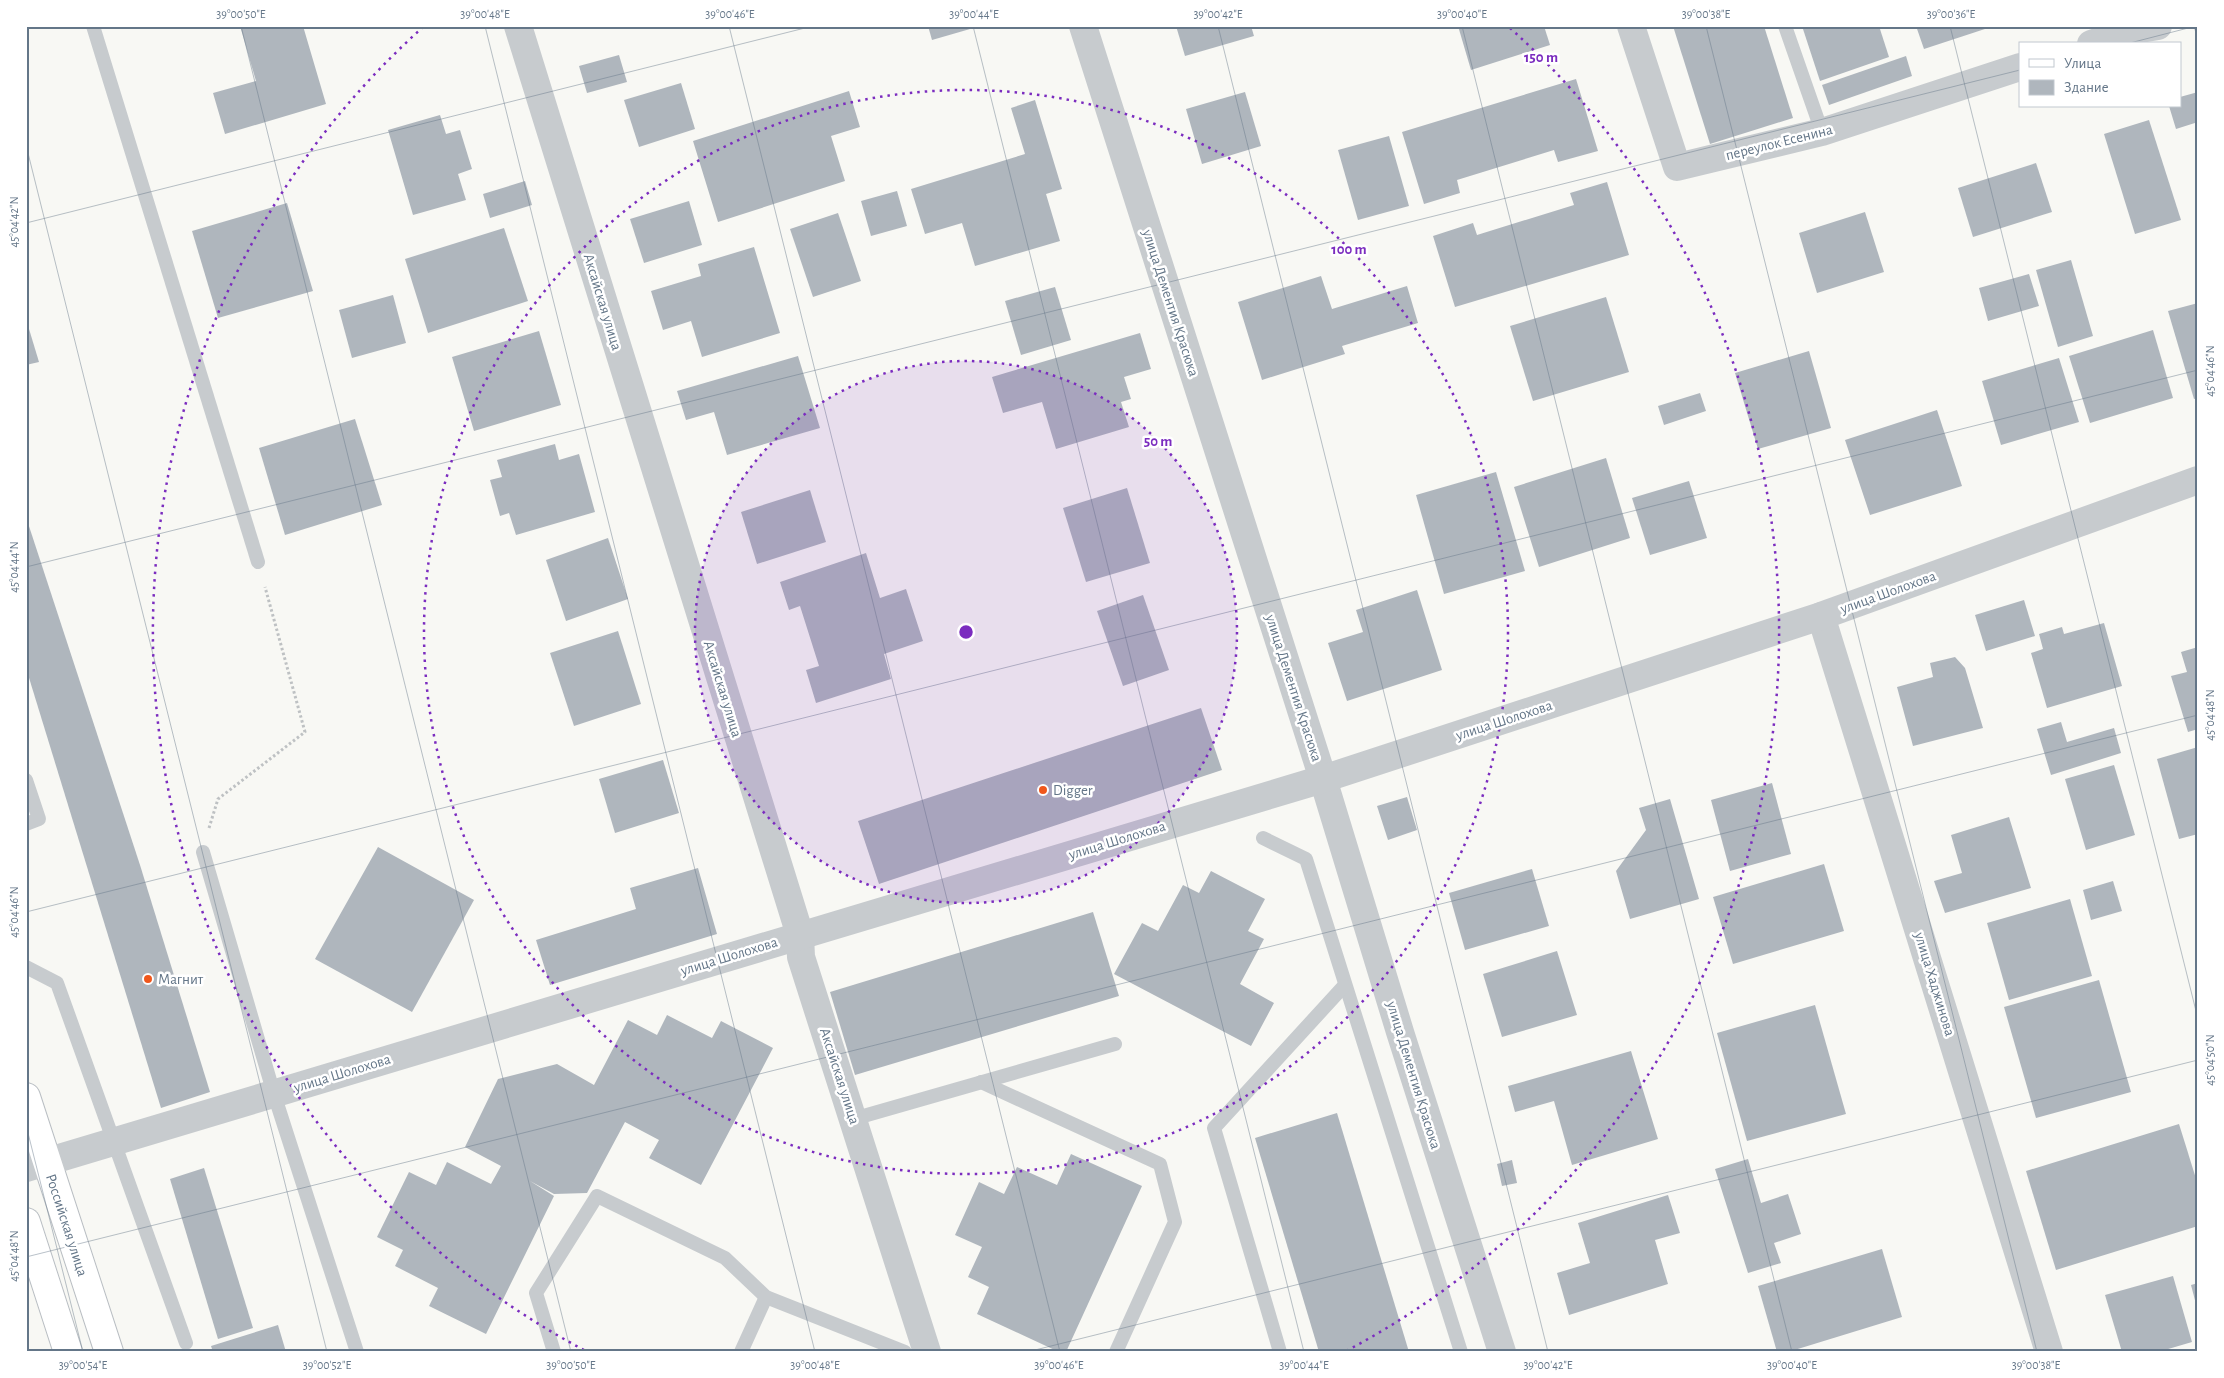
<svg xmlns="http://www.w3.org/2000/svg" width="2224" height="1378" viewBox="0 0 2224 1378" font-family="'Alegreya Sans',sans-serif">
<rect width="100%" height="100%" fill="#f8f8f4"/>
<g fill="#afb6bd">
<path d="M240 26H303L326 104 225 134 213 93 256 81Z"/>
<path d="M928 26H977V27L932 40Z"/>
<path d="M1176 26H1251L1254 36 1185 56Z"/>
<path d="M1458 26H1544L1550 45 1471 70Z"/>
<path d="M1673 26H1764L1793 118 1710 144Z"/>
<path d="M1802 26H1879L1889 57 1820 81Z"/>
<path d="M1916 26H1991V27L1924 49Z"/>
<path d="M619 55 627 82 587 93 579 66Z"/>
<path d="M1906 56 1912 76 1829 105 1822 85Z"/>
<path d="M1576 79 1598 151 1558 162 1554 150 1457 180 1460 193 1424 204 1402 132Z"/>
<path d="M681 83 695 129 639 147 624 100Z"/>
<path d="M849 91 860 127 831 136 845 181 718 222 693 141Z"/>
<path d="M1245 92 1261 146 1202 164 1186 109Z"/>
<path d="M2198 92V122L2176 129 2169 106H2180V97Z"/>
<path d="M1035 100 1062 189 1046 194 1060 241 975 266 962 223 925 234 911 189 1025 154 1011 108Z"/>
<path d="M440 115 446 134 460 130 472 169 458 174 466 200 413 215 388 130Z"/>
<path d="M2149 120 2181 220 2135 234 2104 134Z"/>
<path d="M1389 136 1409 206 1358 220 1338 150Z"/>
<path d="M2036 163 2052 212 1973 237 1958 188Z"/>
<path d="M525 181 532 205 490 218 483 194Z"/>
<path d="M1607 182 1629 255 1455 307 1433 236 1473 223 1477 235 1574 205 1570 193Z"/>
<path d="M897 191 907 226 871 236 861 201Z"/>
<path d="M689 201 702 245 644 263 630 219Z"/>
<path d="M287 203 313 291 218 318 192 231Z"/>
<path d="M1865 212 1884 272 1817 293 1799 233Z"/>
<path d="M838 213 861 281 813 297 790 229Z"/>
<path d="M504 228 528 301 428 333 405 259Z"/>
<path d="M754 247 780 333 702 357 691 321 663 330 651 291 701 276 698 264Z"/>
<path d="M2071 260 2093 336 2058 347 2036 270Z"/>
<path d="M2029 274 2039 306 1988 321 1979 288Z"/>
<path d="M1321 276 1332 309 1407 286 1418 323 1342 346 1345 354 1262 380 1238 302Z"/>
<path d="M1055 287 1071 340 1021 355 1005 301Z"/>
<path d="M393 295 406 343 352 358 339 310Z"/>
<path d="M1606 297 1629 372 1533 401 1510 326Z"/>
<path d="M2198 303V398L2194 399 2168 311Z"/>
<path d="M26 319 39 362 26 365Z"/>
<path d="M2153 330 2173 398 2090 423 2069 356Z"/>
<path d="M539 331 561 405 474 431 452 357Z"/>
<path d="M1140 333 1151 369 1124 377 1131 399 1121 402 1129 427 1056 449 1042 402 1003 413 992 377Z"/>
<path d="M1809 351 1831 428 1758 449 1735 373Z"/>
<path d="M798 356 820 428 727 455 714 412 686 420 677 391Z"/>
<path d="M2059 358 2079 422 2001 445 1982 381Z"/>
<path d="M1700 393 1706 411 1664 425 1658 406Z"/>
<path d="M1937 410 1962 486 1870 515 1845 440Z"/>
<path d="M355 419 382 505 285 535 259 448Z"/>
<path d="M555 444 559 460 579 454 595 512 516 535 509 513 500 516 490 480 502 477 497 460Z"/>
<path d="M1606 458 1630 538 1539 567 1514 487Z"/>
<path d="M1496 472 1525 571 1444 594 1416 495Z"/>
<path d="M1689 481 1707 538 1650 555 1632 498Z"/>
<path d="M1127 488 1150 563 1086 582 1063 508Z"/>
<path d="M810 490 826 542 757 564 741 512Z"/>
<path d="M26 517 140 865 210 1092 161 1108 26 668Z"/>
<path d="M608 538 628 599 566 621 546 560Z"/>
<path d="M866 553 880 598 906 589 923 641 884 654 891 679 816 703 806 670 819 666 800 606 789 610 780 582Z"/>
<path d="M1417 590 1442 670 1347 701 1328 643 1363 632 1356 610Z"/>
<path d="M1143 595 1169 670 1123 686 1097 611Z"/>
<path d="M2024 600 2035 636 1986 651 1975 615Z"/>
<path d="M2104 623 2122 686 2047 708 2031 653 2043 649 2039 634 2062 627 2064 634Z"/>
<path d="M618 631 641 704 574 726 550 653Z"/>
<path d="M2198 647V729L2188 732 2171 676 2187 672 2181 652Z"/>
<path d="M1955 657 1965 668 1983 728 1913 746 1897 687 1933 677 1930 663Z"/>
<path d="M1201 708 1222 770 879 884 858 821Z"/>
<path d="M2061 722 2067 742 2114 728 2121 753 2051 775 2037 729Z"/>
<path d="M2198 747V834L2179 839 2157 759Z"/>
<path d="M663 760 679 813 615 833 599 779Z"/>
<path d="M2114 765 2135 835 2086 850 2065 779Z"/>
<path d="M1772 783 1791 854 1730 871 1711 800Z"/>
<path d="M1407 797 1417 830 1388 840 1377 806Z"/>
<path d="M1670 799 1699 899 1630 919 1616 871 1646 830 1639 808Z"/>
<path d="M2009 817 2031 888 1945 913 1934 881 1962 873 1951 835Z"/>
<path d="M378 847 474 900 412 1012 315 959Z"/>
<path d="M1824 864 1844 931 1733 964 1713 897Z"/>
<path d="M698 868 717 934 550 985 536 940 636 909 630 888Z"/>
<path d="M1532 869 1549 926 1465 950 1449 893Z"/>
<path d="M1211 871 1265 899 1248 931 1264 939 1240 984 1274 1003 1251 1046 1114 974 1142 923 1158 931 1183 885 1199 893Z"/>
<path d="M2113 881 2122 911 2091 920 2083 890Z"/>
<path d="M2070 899 2092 976 2009 1000 1987 923Z"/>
<path d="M1093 912 1119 996 855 1075 830 992Z"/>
<path d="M1557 951 1577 1015 1502 1037 1483 974Z"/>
<path d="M2099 980 2131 1092 2036 1118 2004 1007Z"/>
<path d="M1815 1005 1846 1114 1747 1141 1717 1033Z"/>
<path d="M667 1015 712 1038 721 1021 773 1048 701 1185 649 1158 659 1140 625 1122 587 1193 554 1194 530 1181 554 1196 486 1334 429 1306 438 1288 395 1266 403 1250 377 1237 409 1172 436 1185 447 1162 491 1184 501 1166 465 1147 498 1079 557 1064 594 1085 628 1020 657 1035Z"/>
<path d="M1631 1051 1658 1139 1572 1165 1554 1101 1515 1112 1508 1086Z"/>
<path d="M1337 1113 1409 1352H1319L1255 1138Z"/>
<path d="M2179 1124 2198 1185V1226L2056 1270 2026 1171Z"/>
<path d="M1071 1154 1142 1186 1066 1352H1059L977 1314 989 1287 968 1277 982 1247 955 1235 979 1182 1004 1194 1017 1167 1057 1185Z"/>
<path d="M1748 1159 1761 1203 1788 1194 1801 1234 1774 1243 1781 1263 1748 1273 1715 1169Z"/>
<path d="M1512 1160 1517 1183 1502 1186 1497 1164Z"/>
<path d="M204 1168 253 1328 218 1339 170 1179Z"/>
<path d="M1668 1195 1680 1233 1655 1240 1668 1284 1569 1315 1557 1273 1590 1263 1578 1223Z"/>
<path d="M1882 1249 1902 1317 1788 1352H1777L1758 1286Z"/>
<path d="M2173 1276 2192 1342 2158 1352H2122L2105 1295Z"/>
<path d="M2198 1283V1308H2197L2191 1285Z"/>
<path d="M278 1325 286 1352H213L211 1346Z"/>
</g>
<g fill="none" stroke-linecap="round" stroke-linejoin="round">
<defs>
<g id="secondary">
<path d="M26 1097 109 1352"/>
<path d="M26 1222 68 1352"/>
</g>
</defs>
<use href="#secondary" stroke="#b9bec3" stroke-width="30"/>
<path stroke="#bec1c3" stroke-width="3" stroke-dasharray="2.5 2.5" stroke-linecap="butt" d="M209 828 218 799 305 732 265 587"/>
<g stroke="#c7cbce" stroke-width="14">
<path d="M93 26 258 562"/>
<path d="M1785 26 1822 132"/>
<path d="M26 780 39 819 26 824"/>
<path d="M1263 838 1306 859 1461 1352"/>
<path d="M203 852 274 1094 357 1352"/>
<path d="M26 967 57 983 186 1343"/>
<path d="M981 1082 1160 1164 1175 1222 1116 1352"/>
<path d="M853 1119 1115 1044"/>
<path d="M554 1352 536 1293 597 1196 725 1258 766 1297 905 1352"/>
<path d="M741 1352 766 1297"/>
<path d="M1280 1352 1214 1128 1344 986"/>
</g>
<g stroke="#c7cbce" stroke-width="28">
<path d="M518 26 800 935 801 957 927 1352"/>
<path d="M1083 26 1323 779 1400 1032 1502 1352"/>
<path d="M1631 26 1677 167 1822 132 2020 67"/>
<path d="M2091 44 2129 31 2158 26"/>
<path d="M1821 616 2049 1352"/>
<path d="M26 1168 1323 779 1821 616 2198 480"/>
</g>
<use href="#secondary" stroke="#fff" stroke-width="28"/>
</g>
<path fill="none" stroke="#647688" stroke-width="1" stroke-opacity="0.45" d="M241 26 571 1352M485 26 815 1352M729 26 1060 1352M973 26 1304 1352M1218 26 1548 1352M1462 26 1792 1352M1706 26 2037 1352M1950 26 2198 1019M2194 26 2198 40M2126 44 2196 26M26 145 327 1352M26 223 813 26M26 567 2020 70M26 912 2198 370M26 1125 83 1352M26 1257 2198 715M1027 1352 2198 1060"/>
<circle cx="966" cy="632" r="271" fill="#7b2cbf" fill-opacity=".12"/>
<g fill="none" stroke="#7b2cbf" stroke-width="2.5" stroke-dasharray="2.5 5">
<circle cx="966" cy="632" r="271"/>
<circle cx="966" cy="632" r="542"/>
<path d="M584 1350A813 813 0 0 1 422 28M1510 28A813 813 0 0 1 1348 1350"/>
</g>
<g fill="#f0571c" stroke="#fff" stroke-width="2">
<circle cx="1043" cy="790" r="5"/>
<circle cx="148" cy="979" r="5"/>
</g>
<g text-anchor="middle" stroke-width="5" stroke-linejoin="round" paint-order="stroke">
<g font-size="15" fill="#647688" stroke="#fff">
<text transform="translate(1779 142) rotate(-14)" y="5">переулок Есенина</text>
<text transform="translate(603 302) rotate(73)" y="5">Аксайская улица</text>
<text transform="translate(1171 303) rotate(72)" y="5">улица Дементия Красюка</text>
<text transform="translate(1888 592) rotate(-20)" y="5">улица Шолохова</text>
<text transform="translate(1294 688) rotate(72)" y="5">улица Дементия Красюка</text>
<text transform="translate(723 689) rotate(73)" y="5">Аксайская улица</text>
<text transform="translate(1504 720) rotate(-18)" y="5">улица Шолохова</text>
<text transform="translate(1117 840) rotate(-17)" y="5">улица Шолохова</text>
<text transform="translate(729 956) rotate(-17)" y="5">улица Шолохова</text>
<text transform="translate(1935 984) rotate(73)" y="5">улица Хаджинова</text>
<text transform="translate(342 1073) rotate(-17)" y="5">улица Шолохова</text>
<text transform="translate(1414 1075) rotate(73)" y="5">улица Дементия Красюка</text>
<text transform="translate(840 1076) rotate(72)" y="5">Аксайская улица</text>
<text transform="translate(67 1225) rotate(72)" y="5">Российская улица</text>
</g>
<g font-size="15" fill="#647688" stroke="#fff" text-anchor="start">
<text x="1053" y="795">Digger</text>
<text x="158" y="984">Магнит</text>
</g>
</g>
<circle cx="966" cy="632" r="8" fill="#7b2cbf" stroke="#fff" stroke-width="2.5"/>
<g font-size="15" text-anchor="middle" font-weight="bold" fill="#7b2cbf" stroke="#fff" stroke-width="5" stroke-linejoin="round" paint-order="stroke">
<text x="1541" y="62">150 m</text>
<text x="1349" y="254">100 m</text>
<text x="1158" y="446">50 m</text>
</g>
<rect width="2224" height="1378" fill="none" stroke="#ffffff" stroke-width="55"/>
<rect x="2019" y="42" width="162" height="65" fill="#ffffff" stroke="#c1c8cf"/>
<rect x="2029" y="59" width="25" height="8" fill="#ffffff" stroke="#c1c8cf"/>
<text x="2064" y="68" font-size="15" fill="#647688">Улица</text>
<rect x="2029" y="80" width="25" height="15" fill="#afb6bd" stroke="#c1c8cf"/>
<text x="2064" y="92" font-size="15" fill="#647688">Здание</text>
<rect x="28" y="28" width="2168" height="1322" fill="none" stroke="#647688" stroke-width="2"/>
<g font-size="12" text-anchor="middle" fill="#647688">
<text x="241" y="18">39°00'50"E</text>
<text x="485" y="18">39°00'48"E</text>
<text x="730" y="18">39°00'46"E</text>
<text x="974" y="18">39°00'44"E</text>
<text x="1218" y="18">39°00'42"E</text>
<text x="1462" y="18">39°00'40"E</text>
<text x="1706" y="18">39°00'38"E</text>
<text x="1951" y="18">39°00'36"E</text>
<text transform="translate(14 222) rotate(-90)" y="4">45°04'42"N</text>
<text transform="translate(2210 371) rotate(-90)" y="4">45°04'46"N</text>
<text transform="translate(14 567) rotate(-90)" y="4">45°04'44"N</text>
<text transform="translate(2210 715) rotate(-90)" y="4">45°04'48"N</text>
<text transform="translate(14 912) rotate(-90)" y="4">45°04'46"N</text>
<text transform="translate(2210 1060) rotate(-90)" y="4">45°04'50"N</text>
<text transform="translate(14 1256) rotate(-90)" y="4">45°04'48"N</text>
<text x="83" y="1369">39°00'54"E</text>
<text x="327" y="1369">39°00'52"E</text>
<text x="571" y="1369">39°00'50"E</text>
<text x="815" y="1369">39°00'48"E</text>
<text x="1059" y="1369">39°00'46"E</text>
<text x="1304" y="1369">39°00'44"E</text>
<text x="1548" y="1369">39°00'42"E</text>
<text x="1792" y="1369">39°00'40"E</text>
<text x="2036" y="1369">39°00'38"E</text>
</g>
</svg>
